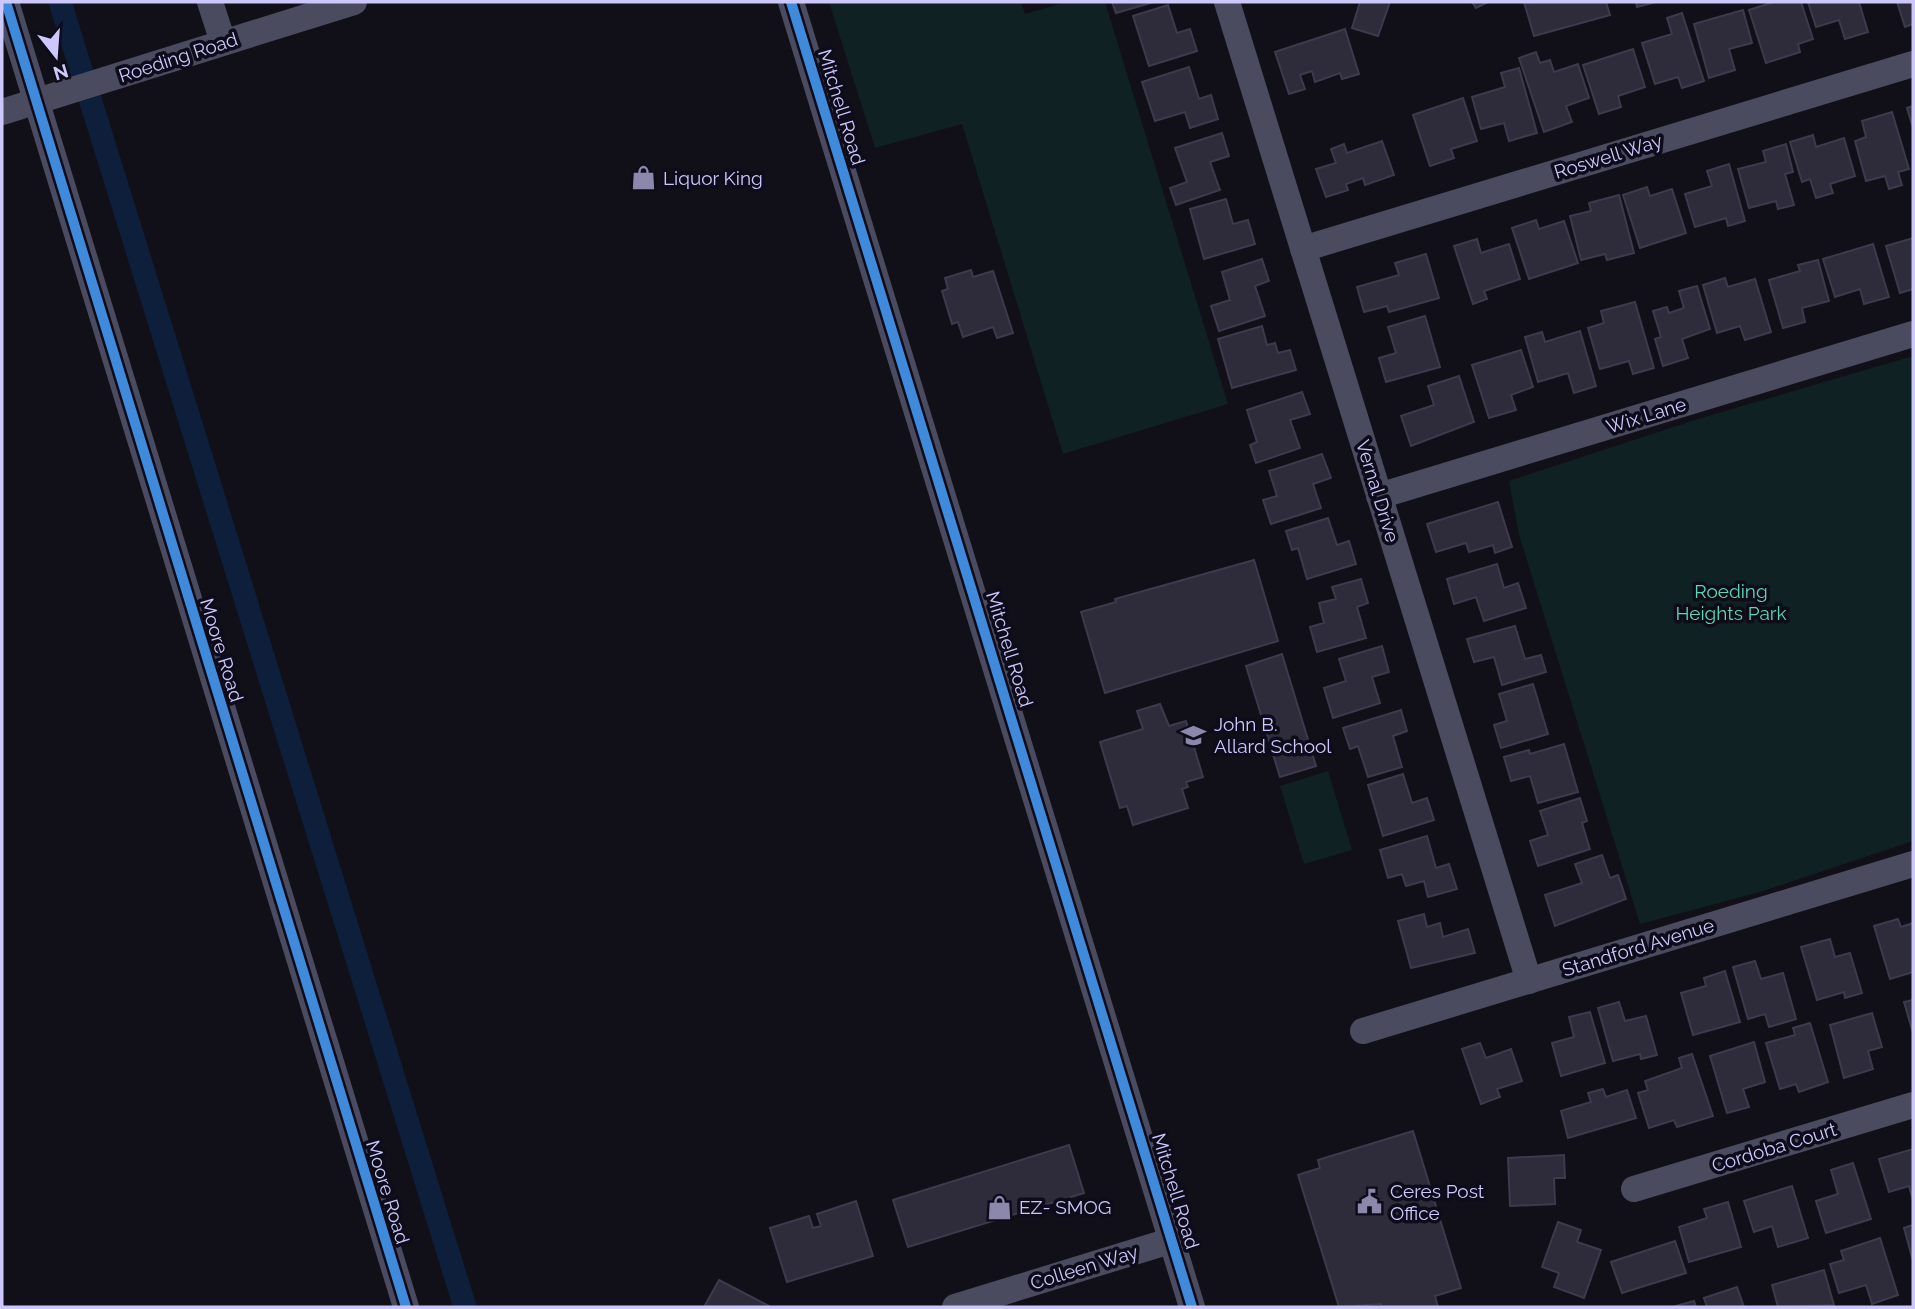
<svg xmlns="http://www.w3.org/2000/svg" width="1915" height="1309" viewBox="0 0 1915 1309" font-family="Raleway,sans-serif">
<rect width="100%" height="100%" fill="#111018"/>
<g fill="#0f2122">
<path d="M829 2H1021L1025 14 1066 2H1105L1228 404 1063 454 962 124 875 148Z"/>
<path d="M1913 356V841L1760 892 1640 924 1519 535 1509 481 1698 419Z"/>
<path d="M1328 771 1352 850 1304 864 1280 786Z"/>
</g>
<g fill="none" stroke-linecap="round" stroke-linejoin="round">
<path stroke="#0d1f3a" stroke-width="23" d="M60 2 465 1307"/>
</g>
<g fill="#2e2c3a" stroke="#3c3a4c" stroke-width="2">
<path d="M1112 2H1154L1116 13Z"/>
<path d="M1360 2H1390L1378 36 1352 28Z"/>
<path d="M1472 2H1488L1476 8Z"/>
<path d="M1524 2H1606L1610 15 1534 36Z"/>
<path d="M1636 2H1656L1637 7Z"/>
<path d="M1774 2H1801L1813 39 1798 44 1800 52 1766 63 1749 10Z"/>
<path d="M1808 2H1859L1868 32 1845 39 1839 20 1816 27Z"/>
<path d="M1897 2H1913V24L1905 27Z"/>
<path d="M1168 5 1177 33 1190 29 1197 51 1149 66 1133 16Z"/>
<path d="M1743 10 1752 43 1729 49 1735 70 1709 78 1694 24Z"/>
<path d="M1682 13 1704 81 1682 88 1678 77 1655 84 1642 43 1672 34 1667 18Z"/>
<path d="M1345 29 1359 74 1342 79 1340 73 1315 82 1312 71 1300 75 1305 89 1289 94 1275 52Z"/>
<path d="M1633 49 1645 87 1618 96 1621 107 1599 114 1583 65Z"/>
<path d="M1536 52 1540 63 1550 60 1554 72 1578 64 1589 98 1566 106 1572 122 1544 132 1519 58Z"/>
<path d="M1189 67 1199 99 1211 95 1218 119 1190 128 1185 112 1155 121 1142 82Z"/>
<path d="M1519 68 1537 133 1509 141 1504 123 1481 129 1472 97 1505 87 1501 73Z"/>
<path d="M1463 98 1477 141 1451 149 1454 158 1430 166 1413 115Z"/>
<path d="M1913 106V128L1907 108Z"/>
<path d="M1892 112 1909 169 1898 172 1902 185 1889 189 1885 176 1866 181 1855 141 1866 137 1862 121Z"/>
<path d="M1222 133 1229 156 1210 162 1220 190 1176 205 1170 188 1187 182 1175 148Z"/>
<path d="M1813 135 1816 147 1844 138 1855 176 1830 184 1833 193 1816 198 1810 179 1802 182 1790 142Z"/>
<path d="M1382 141 1394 175 1365 185 1363 178 1346 184 1348 190 1326 197 1316 169 1336 163 1331 149 1344 144 1347 153Z"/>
<path d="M1786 144 1793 172 1785 174 1794 205 1778 209 1776 201 1749 208 1738 169 1766 162 1763 151Z"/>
<path d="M1729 164 1745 221 1728 226 1726 218 1695 227 1685 194 1712 186 1707 171Z"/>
<path d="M1647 187 1650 196 1672 189 1686 233 1640 248 1623 195Z"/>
<path d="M1619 195 1634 253 1607 260 1605 254 1581 260 1570 216 1591 211 1589 203Z"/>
<path d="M1226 199 1233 224 1248 220 1255 244 1204 259 1190 209Z"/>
<path d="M1536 220 1539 229 1564 221 1578 263 1529 279 1512 228Z"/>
<path d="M1913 238V289L1900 293 1886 246Z"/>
<path d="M1477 239 1481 253 1509 244 1520 279 1484 291 1487 299 1473 304 1454 246Z"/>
<path d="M1873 244 1889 297 1864 304 1860 289 1835 297 1823 259Z"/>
<path d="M1426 254 1439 298 1389 312 1387 306 1364 312 1357 287 1399 275 1395 263Z"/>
<path d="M1262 259 1269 281 1255 286 1265 316 1219 331 1211 306 1230 300 1222 272Z"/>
<path d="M1818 260 1829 301 1802 308 1805 322 1783 328 1769 280 1800 271 1798 265Z"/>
<path d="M971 270 973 277 993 271 1013 333 997 338 993 327 963 337 958 322 952 324 942 291 948 289 945 278Z"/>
<path d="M1725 278 1728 287 1755 279 1771 332 1745 340 1740 326 1717 333 1703 285Z"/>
<path d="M1697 286 1710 329 1682 339 1688 358 1663 366 1655 339 1661 337 1653 311 1667 307 1669 313 1684 308 1679 291Z"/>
<path d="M1635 302 1654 368 1633 374 1629 361 1600 369 1588 328 1604 323 1601 311Z"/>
<path d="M1425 316 1440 367 1386 382 1379 358 1396 353 1388 327Z"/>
<path d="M1262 326 1267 345 1275 343 1278 353 1290 350 1296 370 1232 388 1218 339Z"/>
<path d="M1580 331 1596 386 1574 393 1568 373 1538 382 1525 337 1542 332 1545 342Z"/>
<path d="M1521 350 1533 387 1511 395 1516 410 1489 418 1472 365Z"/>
<path d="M1459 376 1474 422 1411 446 1401 416 1434 405 1428 386Z"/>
<path d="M1302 392 1310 414 1290 420 1300 448 1256 463 1250 445 1257 442 1247 410Z"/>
<path d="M1322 454 1331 478 1313 484 1321 508 1271 524 1263 500 1277 496 1269 471Z"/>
<path d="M1498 502 1512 547 1495 553 1493 545 1469 552 1466 543 1436 552 1427 524Z"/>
<path d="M1328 518 1337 545 1349 541 1356 564 1307 579 1298 548 1292 550 1286 531Z"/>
<path d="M1254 560 1278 641 1105 693 1081 612 1116 602 1115 599Z"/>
<path d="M1497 564 1504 588 1518 583 1526 608 1484 621 1476 597 1454 604 1447 579Z"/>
<path d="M1361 579 1368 603 1357 607 1366 638 1317 652 1310 627 1324 623 1319 603 1336 599 1332 587Z"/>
<path d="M1515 626 1525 659 1541 655 1546 672 1502 685 1494 657 1474 662 1467 639Z"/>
<path d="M1382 646 1389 672 1372 677 1380 703 1333 718 1324 688 1346 681 1339 659Z"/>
<path d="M1282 654 1316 766 1280 777 1246 666Z"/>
<path d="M1533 684 1548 734 1501 748 1494 725 1507 721 1499 694Z"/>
<path d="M1160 704 1169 726 1186 721 1203 777 1186 782 1188 787 1182 789 1188 808 1133 825 1127 806 1120 808 1100 742 1143 729 1137 711Z"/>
<path d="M1401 710 1407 731 1393 736 1402 767 1368 777 1358 746 1350 749 1343 728Z"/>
<path d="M1564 744 1578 792 1538 803 1530 776 1511 781 1504 757 1529 750 1530 754Z"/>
<path d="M1403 774 1412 803 1427 798 1434 820 1383 836 1368 785Z"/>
<path d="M1580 798 1587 821 1582 823 1590 849 1538 866 1530 841 1548 835 1540 811Z"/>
<path d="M1427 836 1436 868 1449 864 1457 889 1428 897 1424 881 1406 886 1402 874 1388 878 1380 850Z"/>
<path d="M1602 855 1610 878 1618 875 1626 899 1555 926 1545 895 1582 883 1575 864Z"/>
<path d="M1424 914 1427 927 1440 923 1443 937 1468 929 1475 953 1411 968 1398 921Z"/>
<path d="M1898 919 1901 927 1913 923V972L1890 979 1874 926Z"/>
<path d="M1830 939 1835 957 1850 953 1862 993 1845 998 1844 992 1817 1000 1801 947Z"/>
<path d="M1755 961 1761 979 1783 973 1796 1019 1769 1027 1765 1014 1748 1019 1733 967Z"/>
<path d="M1725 971 1740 1022 1693 1035 1681 993 1706 986 1704 978Z"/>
<path d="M1913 1000V1033L1904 1002Z"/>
<path d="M1619 1002 1625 1021 1646 1016 1657 1055 1641 1059 1640 1054 1613 1061 1598 1008Z"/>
<path d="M1590 1012 1605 1063 1561 1076 1552 1043 1574 1037 1569 1017Z"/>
<path d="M1872 1013 1882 1047 1868 1051 1873 1069 1844 1078 1830 1025Z"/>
<path d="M1810 1023 1828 1082 1799 1092 1796 1084 1780 1089 1766 1043 1795 1035 1793 1028Z"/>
<path d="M1754 1042 1765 1082 1743 1089 1749 1107 1727 1113 1710 1056Z"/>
<path d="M1480 1043 1486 1058 1511 1049 1522 1081 1497 1089 1500 1097 1481 1104 1462 1049Z"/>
<path d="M1692 1054 1713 1116 1677 1127 1674 1120 1649 1128 1638 1093 1648 1090 1645 1081 1682 1068 1679 1058Z"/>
<path d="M1603 1089 1606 1097 1627 1090 1636 1118 1568 1138 1561 1111 1591 1102 1588 1093Z"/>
<path d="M1413 1131 1461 1288 1435 1296 1438 1307H1382L1381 1304 1339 1307 1298 1175 1320 1168 1318 1160Z"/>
<path d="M1069 1145 1084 1193 908 1247 893 1200Z"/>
<path d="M1913 1149V1200L1909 1186 1889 1192 1879 1159Z"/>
<path d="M1564 1155 1565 1178H1554L1555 1204 1510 1206 1508 1158Z"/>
<path d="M1853 1163 1871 1219 1826 1233 1816 1201 1838 1194 1831 1170Z"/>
<path d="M1792 1186 1808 1238 1778 1247 1772 1226 1754 1232 1744 1201Z"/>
<path d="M856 1201 873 1256 787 1282 770 1228 809 1216 813 1228 821 1226 817 1214Z"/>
<path d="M1728 1202 1741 1247 1689 1262 1679 1227 1707 1218 1704 1209Z"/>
<path d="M1558 1222 1581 1230 1577 1242 1601 1250 1584 1298 1554 1287 1559 1273 1542 1267Z"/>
<path d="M1913 1225V1261L1904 1228Z"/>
<path d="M1880 1238 1898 1295 1872 1304 1866 1285 1839 1293 1830 1264 1844 1260 1841 1251Z"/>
<path d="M1675 1241 1686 1273 1622 1293 1611 1262Z"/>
<path d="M1824 1270 1834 1305 1778 1307 1772 1285Z"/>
<path d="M719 1280 771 1307H704Z"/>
<path d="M1737 1287 1744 1307H1707L1704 1298Z"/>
<path d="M1694 1301 1696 1307H1672Z"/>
</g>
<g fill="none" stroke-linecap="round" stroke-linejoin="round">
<g stroke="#4b4b60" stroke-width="26">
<path d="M6 2 406 1307"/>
<path d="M210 2 223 42"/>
<path d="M791 2 1192 1307"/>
<path d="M1227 2 1529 981"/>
<path d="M2 112 354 2"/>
<path d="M1303 249 1913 64"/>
<path d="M1379 496 1913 334"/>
<path d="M1363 1031 1913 864"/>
<path d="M1634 1189 1913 1105"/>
<path d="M955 1307 1173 1240"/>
</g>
<defs>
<g id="cycleway">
<path d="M6 2 406 1307"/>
<path d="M791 2 1192 1307"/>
</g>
</defs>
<use href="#cycleway" stroke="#0e0c1b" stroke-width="15"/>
<use href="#cycleway" stroke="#408adc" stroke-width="10"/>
</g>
<defs>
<symbol id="shop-bare" viewBox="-9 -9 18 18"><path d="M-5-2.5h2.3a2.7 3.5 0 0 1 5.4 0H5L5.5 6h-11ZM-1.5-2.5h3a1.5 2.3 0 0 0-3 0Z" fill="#8b88ac" stroke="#0e0c1b" stroke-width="2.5" paint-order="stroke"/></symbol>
<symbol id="school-bare" viewBox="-9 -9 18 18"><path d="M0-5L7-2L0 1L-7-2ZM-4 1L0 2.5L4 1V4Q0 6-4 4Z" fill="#8b88ac" stroke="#0e0c1b" stroke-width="2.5" paint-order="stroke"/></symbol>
<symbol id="civic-bare" viewBox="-9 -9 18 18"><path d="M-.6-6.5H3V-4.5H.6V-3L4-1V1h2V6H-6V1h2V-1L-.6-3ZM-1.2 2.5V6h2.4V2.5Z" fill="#8b88ac" stroke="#0e0c1b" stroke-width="2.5" paint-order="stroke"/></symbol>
</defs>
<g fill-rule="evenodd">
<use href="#shop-bare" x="626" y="160" width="35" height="35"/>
<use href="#school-bare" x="1176" y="718" width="35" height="35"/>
<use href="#civic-bare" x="1352" y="1184" width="35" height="35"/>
<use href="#shop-bare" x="982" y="1190" width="35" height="35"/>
</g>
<g text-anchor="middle" stroke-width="7" stroke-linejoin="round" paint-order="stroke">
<g font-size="19" fill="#ccc8fc" stroke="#0e0c1b">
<text transform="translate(178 57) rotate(-18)" y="7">Roeding Road</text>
<text transform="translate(842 107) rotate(73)" y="7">Mitchell Road</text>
<text transform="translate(1608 156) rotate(-17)" y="7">Roswell Way</text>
<text transform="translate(1646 415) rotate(-17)" y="7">Wix Lane</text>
<text transform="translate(1378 491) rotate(73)" y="7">Vernal Drive</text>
<text transform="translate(1010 649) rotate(73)" y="7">Mitchell Road</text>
<text transform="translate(222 650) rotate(73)" y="7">Moore Road</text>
<text transform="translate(1638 947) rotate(-17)" y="7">Standford Avenue</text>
<text transform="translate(1774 1147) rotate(-17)" y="7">Cordoba Court</text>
<text transform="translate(1176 1191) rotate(73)" y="7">Mitchell Road</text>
<text transform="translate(388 1192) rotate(73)" y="7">Moore Road</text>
<text transform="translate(1084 1267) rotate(-17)" y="7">Colleen Way</text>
</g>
<g font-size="19" fill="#ccc8fc" stroke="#0e0c1b" text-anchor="start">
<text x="663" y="185">Liquor King</text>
<text x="1214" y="731">John B.<tspan x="1214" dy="22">Allard School</tspan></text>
<text x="1390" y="1198">Ceres Post<tspan x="1390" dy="22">Office</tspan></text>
<text x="1019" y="1214">EZ- SMOG</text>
</g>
<g font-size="19" fill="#5ad7b3" stroke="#0e0c1b">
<text x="1731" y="598">Roeding<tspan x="1731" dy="22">Heights Park</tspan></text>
</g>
</g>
<rect width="1915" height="1309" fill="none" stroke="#ccc8fc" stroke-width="7"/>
<g transform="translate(56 56) rotate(163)" stroke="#0e0c1b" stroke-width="5" paint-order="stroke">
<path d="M0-5L12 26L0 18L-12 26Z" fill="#ccc8fc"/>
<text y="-10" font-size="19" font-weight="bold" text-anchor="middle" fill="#ccc8fc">N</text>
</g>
</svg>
